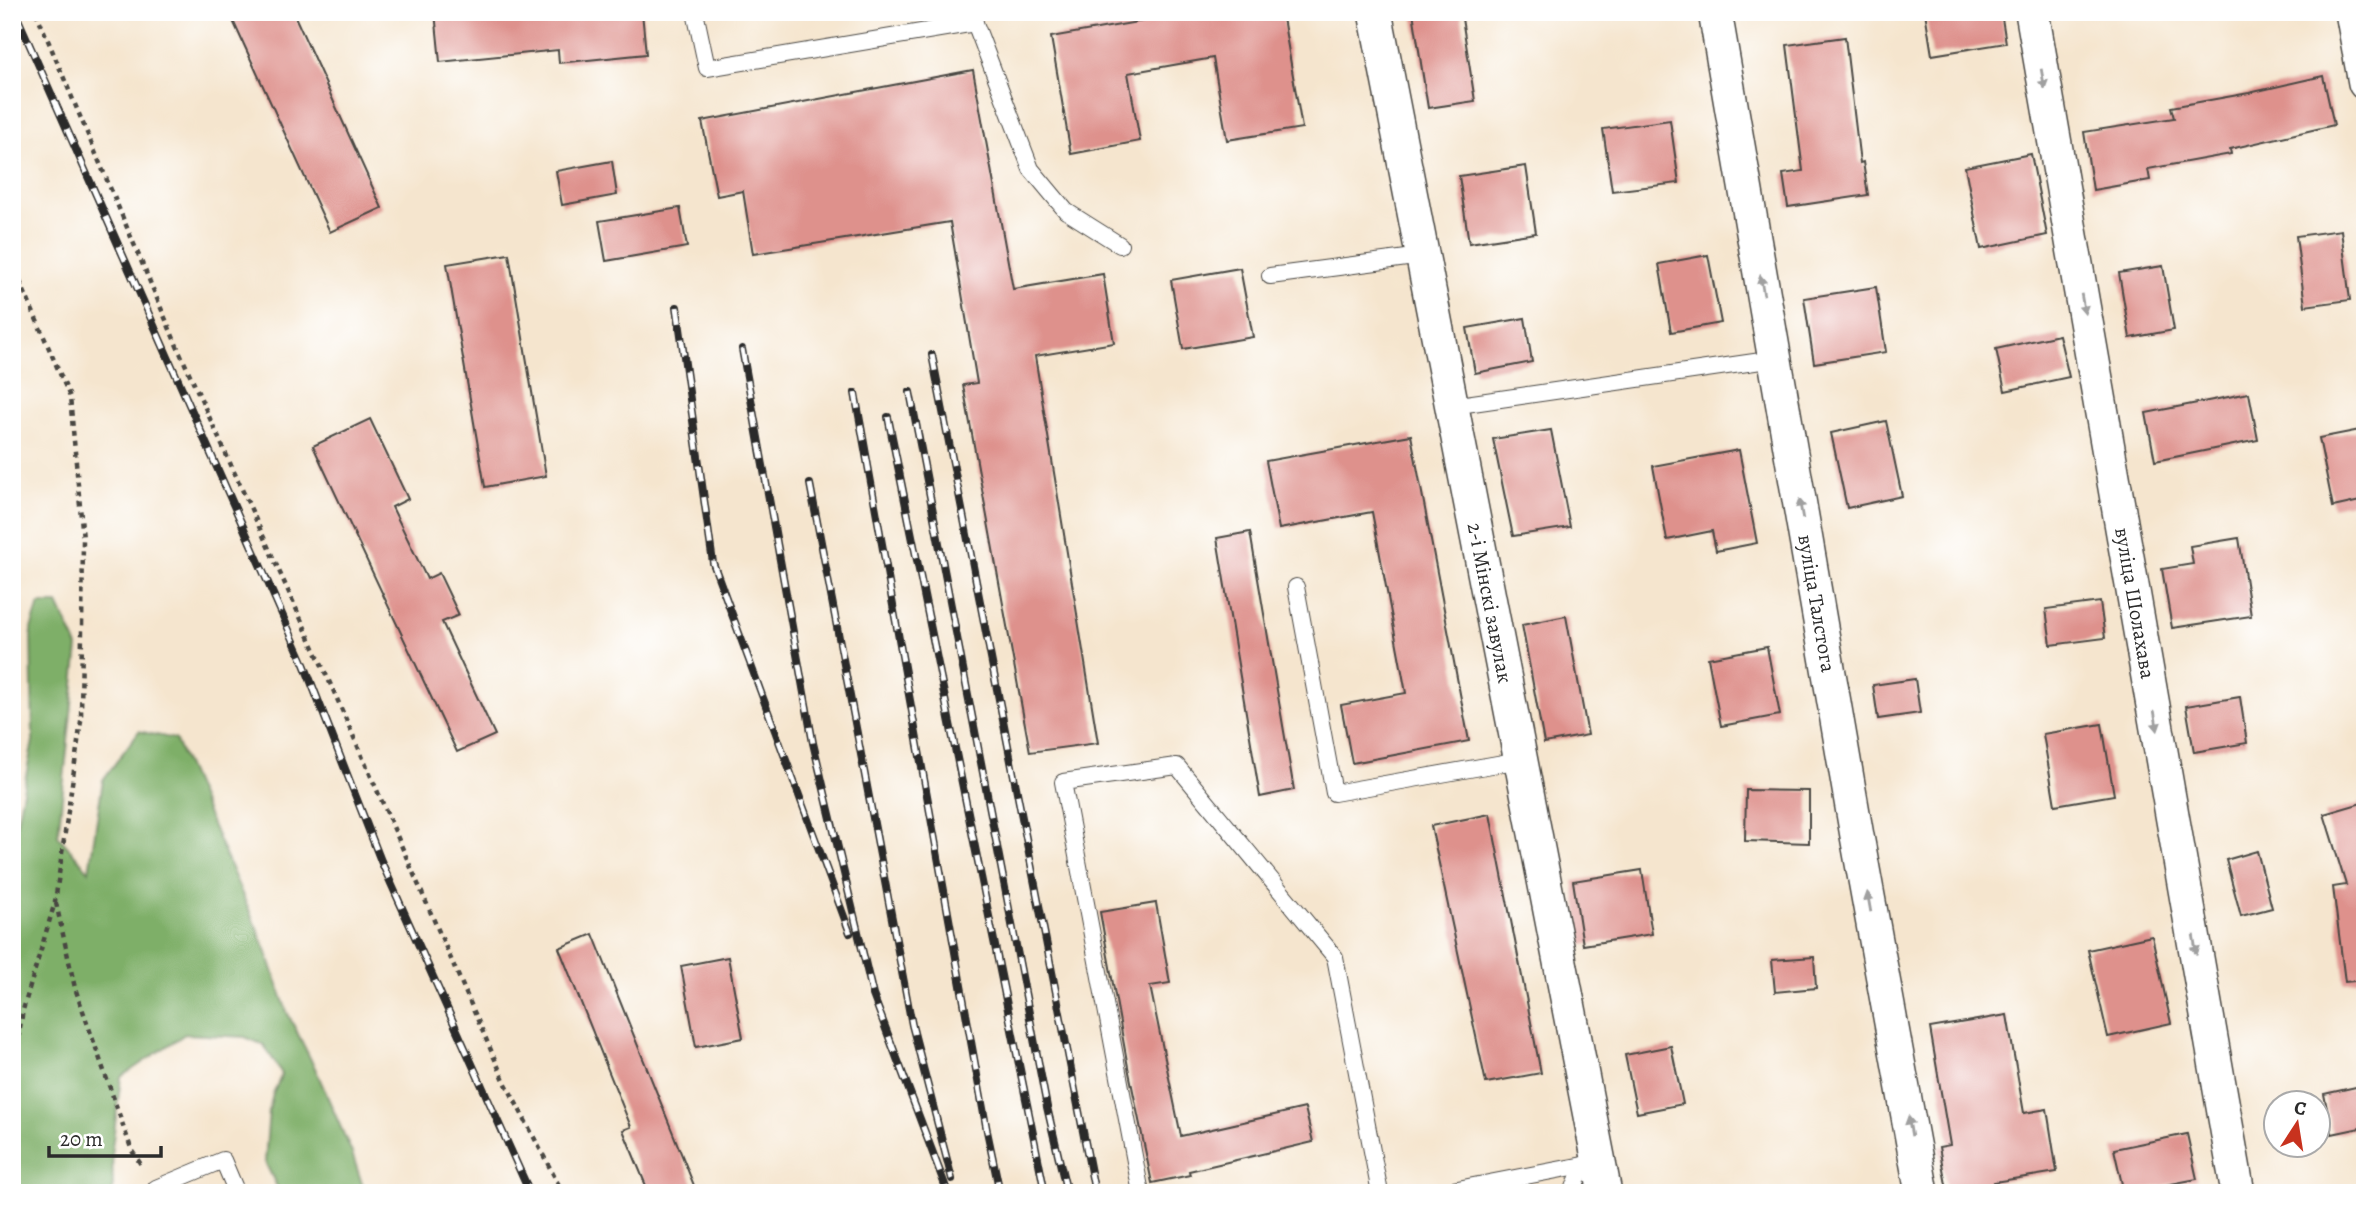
<svg xmlns="http://www.w3.org/2000/svg" width="2377" height="1205" viewBox="0 0 2377 1205" font-family="Alegreya,serif">
<rect width="100%" height="100%" fill="#fff"/>
<filter id="ink" filterUnits="userSpaceOnUse"><feTurbulence type="fractalNoise" baseFrequency=".0143" numOctaves="2"/><feDisplacementMap in="SourceGraphic" scale="14" xChannelSelector="R" yChannelSelector="G"/><feConvolveMatrix kernelMatrix="1 2 1 2 8 2 1 2 1" color-interpolation-filters="sRGB"/></filter>
<filter id="wash" filterUnits="userSpaceOnUse"><feTurbulence type="fractalNoise" baseFrequency=".00686" numOctaves="4" result="noise"/><feDisplacementMap in="SourceGraphic" scale="28" xChannelSelector="R" yChannelSelector="G"/><feGaussianBlur stdDeviation="1.57" result="paint"/><feColorMatrix in="noise" values="0 0 0 0 0 0 0 0 0 0 0 0 0 0 0 0 0 1.4 0 .05"/><feComposite in="paint" operator="in"/></filter>
<g filter="url(#wash)">
<rect width="100%" height="100%" fill="#f5e5ce"/>
<path fill="#7eaf68" stroke="#546d4a" stroke-width="2" d="M39 604H58L78 647 58 836 89 871 103 780 139 731 175 739 265 947 287 1012 315 1068 352 1153 365 1193H280L265 1162 269 1110 273 1094 282 1074 264 1045 245 1037 185 1034 121 1077 112 1148 113 1193H12V846L33 741 31 629Z"/>
<g id="blocks">
<g fill="#de918c">
<path d="M229 12H293L382 208 330 232Z"/>
<path d="M435 12H642L646 54 559 63 558 50 440 62Z"/>
<path d="M1195 12H1282L1302 128 1227 140 1213 58 1128 73 1140 141 1071 154 1051 37Z"/>
<path d="M1413 12H1461L1475 101 1428 108Z"/>
<path d="M1925 12H2001L2006 43 1932 55Z"/>
<path d="M1845 37 1860 163 1863 162 1868 195 1788 207 1783 174 1803 171 1787 45Z"/>
<path d="M973 70 1013 289 1103 274 1114 343 1035 356 1098 743 1030 752 963 385 977 383 950 222 753 254 743 191 717 196 702 121Z"/>
<path d="M2323 76 2334 125 2230 149 2231 154 2148 169 2150 180 2093 190 2084 132 2174 118 2171 107 2249 93Z"/>
<path d="M1670 120 1679 183 1612 191 1603 129Z"/>
<path d="M2031 154 2047 235 1981 249 1965 167Z"/>
<path d="M612 161 617 195 562 205 556 171Z"/>
<path d="M1526 166 1536 233 1469 243 1459 176Z"/>
<path d="M680 208 687 247 606 261 599 221Z"/>
<path d="M2341 230 2350 300 2305 306 2296 236Z"/>
<path d="M509 254 546 476 485 487 447 264Z"/>
<path d="M1708 255 1721 323 1671 332 1659 264Z"/>
<path d="M2163 266 2174 330 2130 338 2119 273Z"/>
<path d="M1240 268 1253 337 1183 349 1171 280Z"/>
<path d="M1876 287 1886 352 1814 363 1804 298Z"/>
<path d="M1525 318 1532 362 1475 373 1467 328Z"/>
<path d="M2059 335 2069 377 2005 391 1996 349Z"/>
<path d="M2249 393 2258 440 2155 461 2146 413Z"/>
<path d="M370 419 408 499 392 507 427 579 439 573 459 615 442 622 495 735 457 752 313 446Z"/>
<path d="M1886 421 1902 496 1847 508 1831 433Z"/>
<path d="M2365 429V500L2333 507 2319 438Z"/>
<path d="M1551 430 1570 527 1513 536 1493 439Z"/>
<path d="M1411 435 1469 741 1352 763 1341 705 1406 693 1372 512 1279 529 1266 461Z"/>
<path d="M1739 450 1757 543 1716 551 1712 531 1667 540 1653 466Z"/>
<path d="M1250 532 1294 790 1260 797 1217 538Z"/>
<path d="M2239 538 2251 616 2172 628 2162 569 2193 564 2190 546Z"/>
<path d="M2100 602 2105 638 2051 645 2046 609Z"/>
<path d="M1566 616 1588 735 1544 743 1522 625Z"/>
<path d="M1767 647 1780 715 1721 726 1708 658Z"/>
<path d="M1915 679 1920 713 1878 719 1873 685Z"/>
<path d="M2240 697 2247 743 2194 752 2186 706Z"/>
<path d="M2102 724 2114 795 2055 805 2043 734Z"/>
<path d="M1746 790 1809 791V843L1745 841Z"/>
<path d="M2365 802V980L2345 982 2333 887 2346 885 2324 814Z"/>
<path d="M1490 814 1541 1073 1486 1083 1431 826Z"/>
<path d="M2257 851 2272 908 2241 916 2226 860Z"/>
<path d="M1642 870 1652 934 1583 945 1573 881Z"/>
<path d="M1156 903 1170 983 1150 986 1181 1136 1305 1108 1313 1142 1189 1171 1190 1175 1152 1183 1128 1067 1100 912Z"/>
<path d="M593 934 697 1193H649L623 1130 631 1127 559 948Z"/>
<path d="M2152 936 2171 1023 2108 1037 2088 950Z"/>
<path d="M728 957 743 1038 696 1047 681 966Z"/>
<path d="M1814 957 1816 988 1775 992 1772 960Z"/>
<path d="M2007 1015 2024 1113 2047 1109 2057 1172 1994 1182 1996 1193H1954V1190H1947L1939 1147 1950 1145 1930 1028Z"/>
<path d="M1671 1046 1683 1104 1637 1113 1625 1055Z"/>
<path d="M2365 1085V1127L2332 1134 2324 1094Z"/>
<path d="M2187 1134 2197 1179 2124 1193 2114 1149Z"/>
</g>
</g>
</g>
<g filter="url(#ink)">
<use href="#blocks" fill-opacity="0" stroke="#494743" stroke-width="2"/>
<g fill="none" stroke-linecap="round" stroke-linejoin="round">
<defs>
<g id="service">
<path d="M695 12 707 68 975 23"/>
<path d="M973 12 975 23 1031 169 1066 211 1120 245"/>
<path d="M1270 276 1422 256"/>
<path d="M1452 406 1775 359"/>
<path d="M1296 587 1334 793 1520 760"/>
<path d="M156 1188 223 1160 237 1193"/>
<path d="M1141 1193 1063 782 1177 766 1335 957 1380 1193"/>
<path d="M1437 1193 1599 1162"/>
<path d="M1572 1193 1583 1165"/>
</g>
<g id="minor">
<path id="s1" d="M1375 12 1605 1193"/>
<path id="s2" d="M1715 12 1857 836 1922 1193"/>
<path id="s3" d="M2032 12 2238 1193"/>
<path d="M2352 12 2365 83"/>
</g>
</defs>
<use href="#service" stroke="#494743" stroke-width="18"/>
<use href="#minor" stroke="#494743" stroke-width="36"/>
<g stroke="#494743" stroke-width="4.5" stroke-dasharray="5 5" stroke-linecap="butt">
<path d="M36 12 177 346 334 692 504 1080 563 1193"/>
<path d="M12 263 70 397 83 539 81 721 55 902 23 1010 12 1075"/>
<path d="M56 903 75 988 132 1151 142 1166"/>
</g>
<use href="#service" stroke="#fff" stroke-width="16"/>
<use href="#minor" stroke="#fff" stroke-width="33"/>
<defs>
<g id="rail">
<path d="M15 12 304 664 381 861 530 1193"/>
<path d="M677 307 713 563 850 933"/>
<path d="M742 349 813 743 873 995 948 1193"/>
<path d="M932 355 1095 1193"/>
<path d="M910 392 1047 1107 1067 1193"/>
<path d="M855 393 987 1131 1000 1193"/>
<path d="M888 417 1045 1193"/>
<path d="M810 484 912 1025 952 1179"/>
</g>
</defs>
<use href="#rail" stroke="#2b2b2b" stroke-width="8"/>
<use href="#rail" stroke="#fff" stroke-width="5" stroke-dasharray="16" stroke-linecap="butt"/>
</g>
<defs><path id="oneway-solid" d="M-6-.8H1V-3.2L6.5 0L1 3.2V.8H-6Z" transform="scale(1.75)"/></defs>
<g fill="#a0a0a0">
<use href="#oneway-solid" transform="translate(2043 79) rotate(80)"/>
<use href="#oneway-solid" transform="translate(1762 285) rotate(-100)"/>
<use href="#oneway-solid" transform="translate(2083 304) rotate(80)"/>
<use href="#oneway-solid" transform="translate(1801 509) rotate(-100)"/>
<use href="#oneway-solid" transform="translate(2156 721) rotate(80)"/>
<use href="#oneway-solid" transform="translate(1869 902) rotate(-100)"/>
<use href="#oneway-solid" transform="translate(2195 945) rotate(80)"/>
<use href="#oneway-solid" transform="translate(1910 1126) rotate(-100)"/>
</g>
</g>
<g text-anchor="middle" stroke-width="5" stroke-linejoin="round" paint-order="stroke">
<g font-size="21" fill="#2b2b2b" stroke="#fff">
<text dy="7" stroke="none"><textPath href="#s3" startOffset="600">вуліца Шолахава</textPath></text>
<text dy="7" stroke="none"><textPath href="#s1" startOffset="602">2-і Мінскі завулак</textPath></text>
<text dy="7" stroke="none"><textPath href="#s2" startOffset="600">вуліца Талстога</textPath></text>
</g>
</g>
<rect width="2377" height="1205" fill="none" stroke="#fff" stroke-width="42"/>
<g transform="translate(2297 1124) rotate(12)"><circle r="33" fill="#ffffff" stroke="#aaaaaa" stroke-width="2"/>
<path d="M0-5L12 26L0 18L-12 26Z" fill="#c8321e"/>
<text y="-10" font-size="19" font-weight="bold" text-anchor="middle" fill="#2b2b2b">С</text>
</g>
<path d="M49 1146v10h112v-10" fill="none" stroke="#2b2b2b" stroke-width="3.5"/>
<text x="60" y="1146" font-size="21" fill="#2b2b2b" stroke="#ffffff" stroke-width="5" paint-order="stroke">20 m</text>
</svg>
